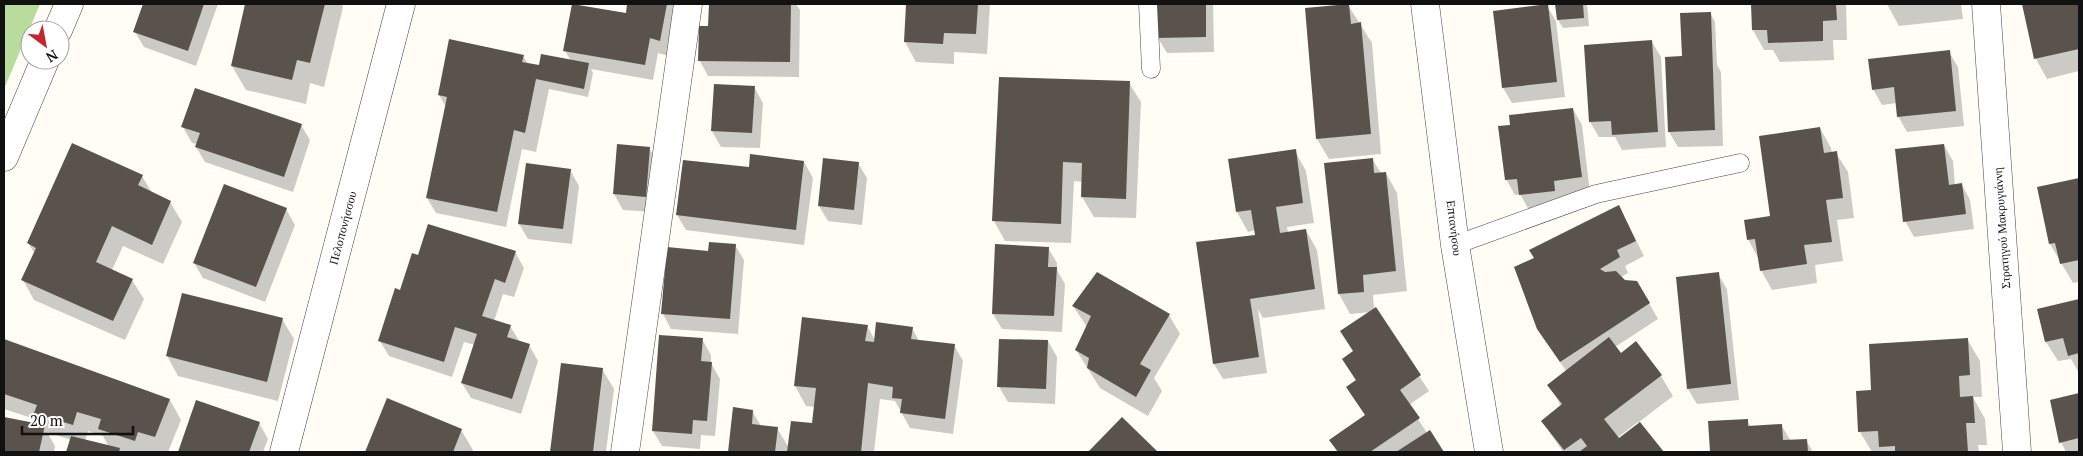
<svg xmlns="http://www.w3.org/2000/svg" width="2083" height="456" viewBox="0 0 2083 456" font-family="'PT Serif',serif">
<rect width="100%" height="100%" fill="#fffdf5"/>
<path fill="#b9dc9c" d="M4 4H40L4 89Z"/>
<g fill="#0003" fill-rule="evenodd">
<path d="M145 4H218L196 66 144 47 135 32Z"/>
<path d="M247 4H341L343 7 324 87 310 83 306 104 246 90 232 66Z"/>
<path d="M628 4H678L669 56 658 53 653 80 591 69 593 73 588 97 549 89 536 152 522 149 506 227 436 213 427 198 446 107 439 95 523 56 528 64 540 66 571 61 565 51 627 14Z"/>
<path d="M710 4H796L800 10 799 77 708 76 700 61 710 27Z"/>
<path d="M907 4H990L987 54 954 52V64L916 62 905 42Z"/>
<path d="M1157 4H1213L1214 52 1167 53 1158 38Z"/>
<path d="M1556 4H1587L1589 26 1563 28 1558 20Z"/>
<path d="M1752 4H1846L1847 40H1833L1834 60 1780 62 1773 50H1764L1753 30Z"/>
<path d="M1887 4H1961L1963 19 1899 26Z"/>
<path d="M2024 4H2079V71L2047 79 2036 59Z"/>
<path d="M1348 5 1372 43 1381 154 1329 159 1317 139 1306 9Z"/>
<path d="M1547 6 1556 21 1565 97 1512 103 1503 88Z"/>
<path d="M1710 13 1715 22 1717 65 1721 72 1723 146 1678 147 1669 132Z"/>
<path d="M1652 42 1661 57 1666 147 1622 150 1615 137H1599L1590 122Z"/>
<path d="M1949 52 1958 67 1964 126 1907 132 1898 116 1897 103 1882 105 1873 89Z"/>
<path d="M1129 83 1141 102 1136 218 1094 217 1082 197 1083 182 1074 181 1071 243 1005 241 994 221Z"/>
<path d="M715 85 754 87 763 103 760 148 721 147 712 131Z"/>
<path d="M1573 109 1582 125 1590 193 1562 196 1563 206 1529 210 1520 194 1515 195 1506 179 1512 126Z"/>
<path d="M301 125 310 140 293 192 205 162 196 147 197 144 192 143 183 127Z"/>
<path d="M1820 128 1831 148 1832 153H1836L1848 172 1854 218 1837 220 1843 261 1815 265 1817 283 1772 290 1761 270 1759 260 1748 239 1772 217Z"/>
<path d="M1944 145 1953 161 1955 186 1962 185 1970 200 1974 229 1914 237 1905 221Z"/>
<path d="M649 148 658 164 654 212 623 210 614 194Z"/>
<path d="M1295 151 1306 171 1314 223 1287 227 1288 233 1306 230 1317 250 1325 309 1263 318 1258 309 1267 373 1223 379 1214 364 1256 236 1255 230 1248 232 1237 212Z"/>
<path d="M1372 159 1381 173H1386L1397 193 1407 291 1373 295 1374 308 1429 391 1409 405 1427 433 1430 431 1443 452H1338L1331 440 1365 416 1356 381 1343 360 1354 352 1371 312 1350 314 1339 294Z"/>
<path d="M804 162 813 178 804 245 686 230 677 215 750 169Z"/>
<path d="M858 163 867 178 862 225 828 221 819 206Z"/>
<path d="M570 170 579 186 572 244 528 239 519 224Z"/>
<path d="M142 176 152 193 170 202 182 222 163 264 123 246 112 270 132 280 144 299 125 340 34 300 23 280 35 254 28 243Z"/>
<path d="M2079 179V282L2073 283 2050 244 2038 188Z"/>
<path d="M286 209 295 225 265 302 203 278 194 263Z"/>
<path d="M1627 222 1644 256 1625 266 1628 273 1621 277 1625 281 1637 282 1658 319 1615 347 1620 354 1636 343 1661 376 1673 396 1639 422 1662 452H1563L1542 421 1561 406 1549 385 1566 371 1548 344ZM1638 422 1639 424 1619 440 1617 438Z"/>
<path d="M735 245 744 260 738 334 671 329 663 314 709 252Z"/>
<path d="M1048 248 1057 263V270L1065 284 1062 332 1002 329 993 314Z"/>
<path d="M515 252 524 268 514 297 503 294 494 321 510 326 520 342 529 345 538 361 521 414 471 398 462 383 475 345 464 342 452 377 389 356 380 341 419 256Z"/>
<path d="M1718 274 1727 289 1739 400 1697 404 1688 389 1677 278Z"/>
<path d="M2079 300V373L2071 359 2058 361 2046 342 2039 310Z"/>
<path d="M1073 306 1169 315 1180 334 1154 378 1162 391 1148 416 1100 388 1076 350 1087 327Z"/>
<path d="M282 319 294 339 278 401 178 376 167 356Z"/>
<path d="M867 326 875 340 912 328 919 341 954 345 963 361 953 434 910 428 895 401 880 399 874 452H729L734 409 752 411 761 426 777 428 789 448 813 424 815 407 806 406 795 386Z"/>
<path d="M702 339 711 355V363L720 379 715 436 701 435 700 449 662 446 653 431Z"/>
<path d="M1967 339 1980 361 1982 397H1973L1985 419 1987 445H1978L1979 452H1872L1860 432 1873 391Z"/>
<path d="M4 341 170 400 181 420 168 452H68L71 440 47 432 55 446 54 452H4V418L44 426 41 421 4 409ZM88 431 103 436 109 447 85 441Z"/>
<path d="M1048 341 1057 357 1055 404 1008 402 999 387Z"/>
<path d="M562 365 602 369 614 389 606 452H551Z"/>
<path d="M2079 394V452H2066L2061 442 2051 400Z"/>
<path d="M388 400 461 430 473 450 472 452H366Z"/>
<path d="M197 402 259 423 268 439 263 452H179Z"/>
<path d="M1122 419 1156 452H1090Z"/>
<path d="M1747 420 1751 427 1781 425 1791 441 1806 440 1813 452H1711L1710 422Z"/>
</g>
<g fill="#5a524d">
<path d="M143 4H204L188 51 133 32Z"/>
<path d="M245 4H325L310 63 297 60 292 80 231 66Z"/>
<path d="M572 4 626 13 627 4H667L660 41 650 38 645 65 563 51Z"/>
<path d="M709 4H791L790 62 698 61 699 26H708Z"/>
<path d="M906 4H978L976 34 944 33 943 44 904 42Z"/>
<path d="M1156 4H1206V37L1157 38Z"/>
<path d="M1349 4 1351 24 1361 22 1371 134 1316 139 1305 8Z"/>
<path d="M1548 4 1557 82 1502 88 1493 11Z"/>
<path d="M1555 4H1583L1584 18 1557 20Z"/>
<path d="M1751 4H1836L1837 20 1823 21V41L1768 43 1767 30H1752Z"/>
<path d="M2022 4H2079V49L2034 59Z"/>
<path d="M1711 12 1715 130 1668 132 1665 57 1682 56 1680 13Z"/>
<path d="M449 39 524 55 522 62 539 65 541 54 589 63 584 89 536 79 525 133 514 130 497 212 426 198 447 97 438 95Z"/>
<path d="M1652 40 1658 132 1612 135 1611 121 1589 122 1584 45Z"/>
<path d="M1950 50 1956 111 1897 117 1894 87 1872 90 1868 59Z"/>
<path d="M999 77 1130 81 1126 199 1081 197 1082 163 1063 162 1061 224 992 221Z"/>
<path d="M714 84 755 86 752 133 711 131Z"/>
<path d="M195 88 302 124 284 177 195 147 200 133 181 127Z"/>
<path d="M1573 108 1582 177 1554 181 1555 191 1519 195 1517 179 1505 180 1498 126 1510 125 1509 115Z"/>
<path d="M1820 127 1824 153 1837 151 1843 198 1826 200 1832 242 1804 245 1807 264 1760 271 1755 239 1747 240 1744 220 1770 216 1759 136Z"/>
<path d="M72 143 143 175 138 185 171 201 152 245 112 226 96 262 133 279 113 321 21 280 36 248 27 243Z"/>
<path d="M617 144 650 147 646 197 613 194Z"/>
<path d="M1944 144 1949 185 1962 183 1966 214 1903 222 1895 149Z"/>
<path d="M1296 149 1303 203 1276 207 1280 233 1306 229 1315 289 1250 299 1259 357 1213 364 1196 242 1255 235 1251 210 1236 212 1228 159Z"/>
<path d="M750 154 804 161 796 230 676 215 683 160 749 167Z"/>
<path d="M823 158 859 162 854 210 818 206Z"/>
<path d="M1373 158 1374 173 1386 172 1396 271 1363 275 1364 292 1338 294 1324 163Z"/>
<path d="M526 163 571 169 563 229 518 224Z"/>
<path d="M2079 178V260L2060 264 2055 243 2049 244 2037 187Z"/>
<path d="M224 184 287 208 256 287 193 263Z"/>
<path d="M1619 205 1636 241 1617 250 1620 257 1600 269 1605 272 1616 271 1625 280 1637 281 1650 303 1560 362 1537 329 1514 267 1534 258 1529 250Z"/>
<path d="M428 224 516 251 505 283 495 279 482 316 511 325 507 337 530 344 512 399 461 383 477 334 455 327 444 362 378 341 395 288 400 290 412 253 418 255Z"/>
<path d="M709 242 736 244 730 319 661 314 667 247 708 251Z"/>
<path d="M995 244 1049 247 1048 267H1057L1054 316 992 314Z"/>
<path d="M1097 272 1170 314 1140 364 1151 370 1136 397 1087 368 1089 358 1075 350 1091 316 1072 306Z"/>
<path d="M1719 272 1731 384 1687 389 1676 277Z"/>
<path d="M182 293 283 318 267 382 166 356Z"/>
<path d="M2079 299V353L2068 356 2063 338 2045 342 2037 309Z"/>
<path d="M1376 307 1421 375 1400 390 1420 418 1370 452H1338L1329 440 1365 415 1346 387 1356 380 1342 359 1353 351 1340 331Z"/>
<path d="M802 317 868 325 865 341 874 342 876 322 913 327 911 339 955 344 945 419 900 413 902 399 892 398 893 387 868 383 861 452H787L791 421 812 423 816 388 794 386Z"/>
<path d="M659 335 703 338 701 361 712 362 707 421 693 420 692 434 652 431Z"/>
<path d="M1609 337 1621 353 1636 341 1662 375 1604 419 1619 438 1640 422 1664 452H1579L1587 446 1581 438 1564 450 1541 421 1562 404 1547 385Z"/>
<path d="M1968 338 1970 375 1959 376 1960 397 1973 396 1975 423H1966L1968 452H1895V446L1879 447 1878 431 1858 432 1856 391 1871 390 1869 344Z"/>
<path d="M4 339 170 399 155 437 138 432 135 441 98 429 101 419 77 412 73 425 34 413 37 405 4 394Z"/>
<path d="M999 339 1048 340 1046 389 997 387Z"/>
<path d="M561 363 603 368 593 452H550Z"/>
<path d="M2079 393V438L2059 443 2050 400Z"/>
<path d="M387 398 462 429 453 452H365Z"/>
<path d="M196 400 260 422 249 452H178Z"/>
<path d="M733 407 753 410 752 424 778 427 775 452H728Z"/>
<path d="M4 417 45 425 39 452H4Z"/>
<path d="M1122 417 1158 452H1088Z"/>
<path d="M1748 419V426L1782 424 1783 440 1807 439 1808 452H1710L1708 421Z"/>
<path d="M1430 430 1444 452H1396Z"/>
<path d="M71 436 120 448 119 452H66Z"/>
</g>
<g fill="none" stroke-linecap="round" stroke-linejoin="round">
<defs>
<g id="service">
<path d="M1148 4 1151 69"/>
<path d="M1455 245 1596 194 1740 163"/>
</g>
<g id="minor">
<path d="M1986 4 2017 452"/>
<path d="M625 452 688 4"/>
</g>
<g id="tertiary">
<path d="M1425 4 1455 245 1489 452"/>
<path d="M58 30 69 4"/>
<path d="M4 157 45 60"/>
<path d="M284 452 401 4"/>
</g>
</defs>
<use href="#service" stroke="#444" stroke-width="19"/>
<use href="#minor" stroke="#444" stroke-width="29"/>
<use href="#tertiary" stroke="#444" stroke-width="29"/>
<use href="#service" stroke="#fff" stroke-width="18"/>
<use href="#minor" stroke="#fff" stroke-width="28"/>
<use href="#tertiary" stroke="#fff" stroke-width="28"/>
</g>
<g text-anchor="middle" stroke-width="5" stroke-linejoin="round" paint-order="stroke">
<g font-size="12" fill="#111" stroke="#fff">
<text transform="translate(343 228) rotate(-75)" y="4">Πελοπονήσσου</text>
<text transform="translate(1454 228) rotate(83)" y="4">Επτανήσου</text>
<text transform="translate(2002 228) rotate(-94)" y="4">Στρατηγού Μακρυγιάννη</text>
</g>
</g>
<rect width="2083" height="456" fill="none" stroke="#111111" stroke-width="10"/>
<g transform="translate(45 45) rotate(148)"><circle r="24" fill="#ffffff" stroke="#a0a0a0"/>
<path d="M0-4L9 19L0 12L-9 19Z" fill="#c4262e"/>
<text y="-8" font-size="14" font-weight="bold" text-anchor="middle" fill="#111111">N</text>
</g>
<path d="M22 426v8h111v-8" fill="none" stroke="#111111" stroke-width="2.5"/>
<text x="30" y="426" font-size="15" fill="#111111" stroke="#ffffff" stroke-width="4" paint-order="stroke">20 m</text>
</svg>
